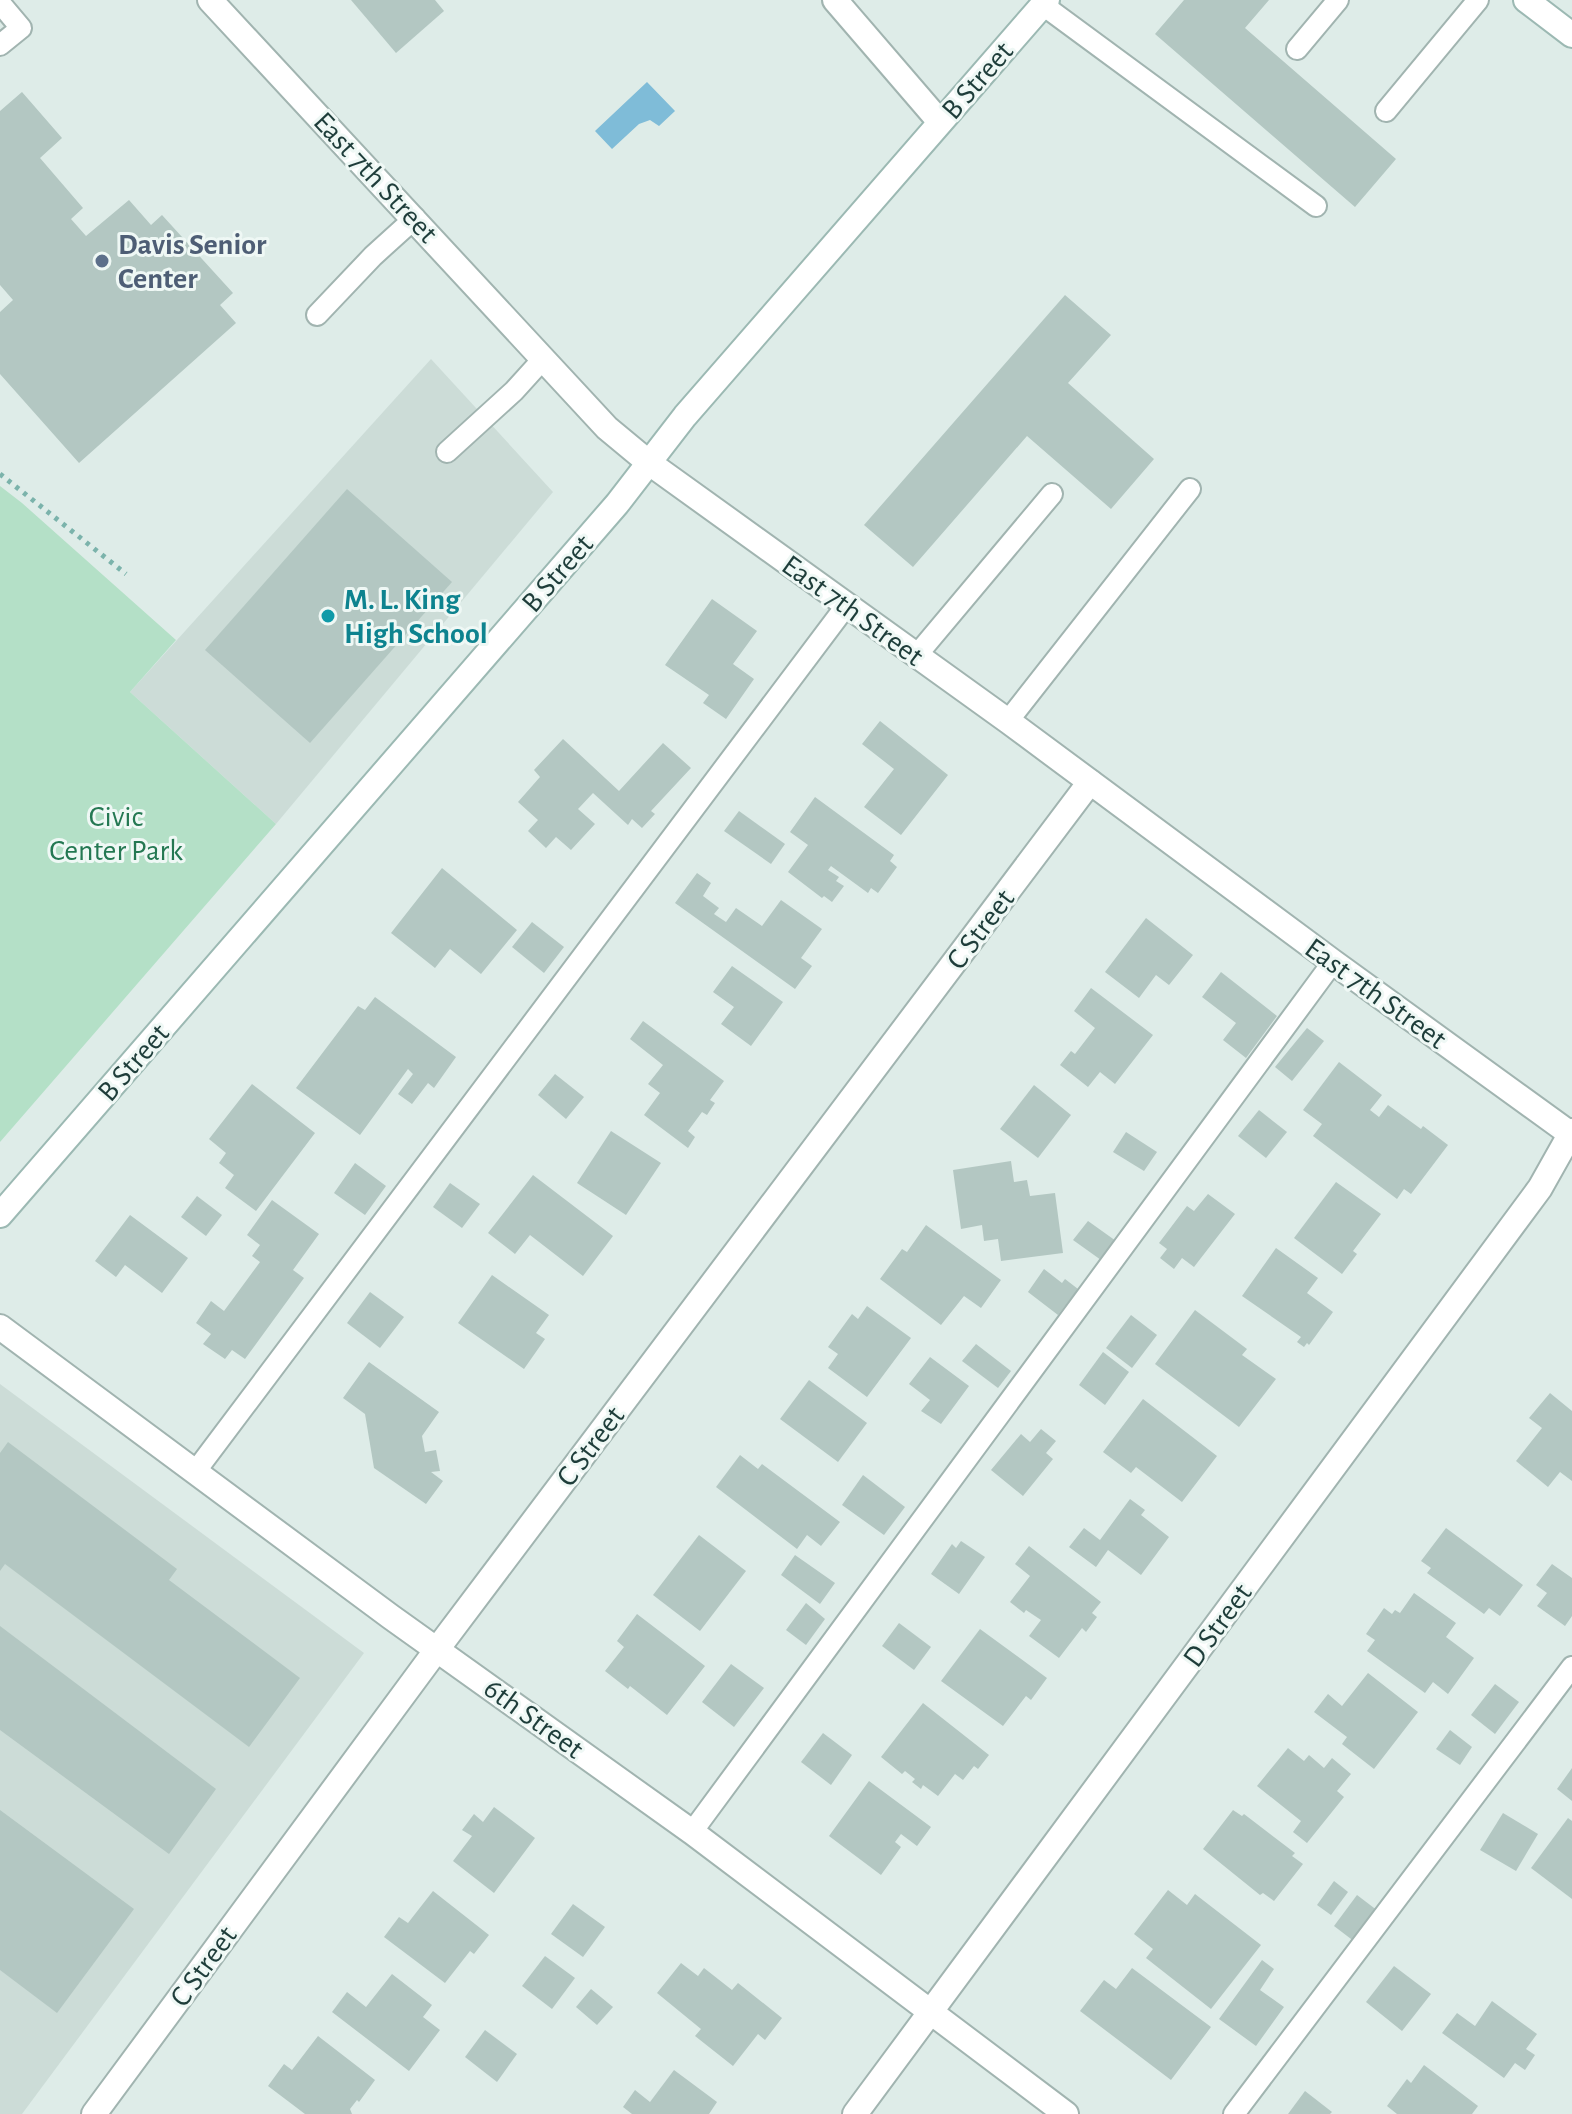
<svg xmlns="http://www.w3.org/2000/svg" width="1572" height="2114" viewBox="0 0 1572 2114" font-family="'Alegreya Sans',sans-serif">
<rect width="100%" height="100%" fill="#deece8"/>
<g fill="#ccdcd7">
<path d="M431 359 553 492 276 824 130 692Z"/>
<path d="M0 1384 364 1653 22 2114H0Z"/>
</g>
<path fill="#b4e0c7" d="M0 486 22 503 176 640 130 692 276 824 0 1142Z"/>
<path fill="#7fbcd8" d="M647 82 675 111 659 126 650 120 639 124 612 149 595 131Z"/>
<g fill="#b3c7c2">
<path d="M351 0H435L444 11 396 53Z"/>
<path d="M1184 0H1269L1245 28 1396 159 1355 207 1155 34Z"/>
<path d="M22 92 62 138 40 158 83 208 71 219 86 236 129 200 151 225 162 215 233 293 220 305 236 323 79 463 0 374V312L13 300 0 285V111Z"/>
<path d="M1065 295 1111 335 1068 383 1154 459 1111 509 1027 436 913 567 864 525Z"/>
<path d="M347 489 452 582 310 743 205 650Z"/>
<path d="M712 599 757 631 733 664 754 679 726 719 703 703 709 695 665 665Z"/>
<path d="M880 721 948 775 901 835 864 807 894 769 862 744Z"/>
<path d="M563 739 619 791 663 743 691 768 651 811 655 814 642 828 632 819 628 825 593 793 578 809 595 824 571 850 556 837 546 848 528 831 538 820 518 802 540 777 534 770Z"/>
<path d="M815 797 894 855 890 861 897 867 878 893 871 888 868 893 831 866 828 870 839 877 836 881 844 886 832 902 824 896 822 898 788 872 808 845 790 832Z"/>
<path d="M739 811 785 844 771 864 724 831Z"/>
<path d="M442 868 517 930 481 974 450 949 435 968 391 933Z"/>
<path d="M697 873 711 883 703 896 719 908 714 914 726 922 736 908 762 926 781 900 822 929 801 958 812 966 795 989 675 903Z"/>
<path d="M1146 918 1193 955 1169 985 1156 975 1139 998 1105 972Z"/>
<path d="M532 922 564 947 544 973 512 947Z"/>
<path d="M732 966 783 1002 751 1046 721 1024 734 1007 713 992Z"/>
<path d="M1221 972 1277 1016 1246 1058 1223 1040 1236 1023 1202 997Z"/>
<path d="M1091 988 1153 1035 1115 1084 1100 1072 1088 1087 1060 1065 1071 1051 1075 1054 1095 1028 1074 1011Z"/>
<path d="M375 997 456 1057 434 1088 428 1083 412 1104 398 1094 413 1074 408 1069 360 1135 296 1088 358 1006 365 1010Z"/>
<path d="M643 1021 724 1081 710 1100 715 1103 707 1115 702 1112 688 1131 695 1137 688 1148 644 1115 660 1093 648 1084 663 1065 630 1039Z"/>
<path d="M1307 1028 1324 1041 1292 1081 1275 1067Z"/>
<path d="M1339 1062 1382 1095 1370 1110 1379 1117 1388 1105 1421 1129 1423 1126 1448 1145 1411 1194 1404 1189 1397 1199 1313 1136 1322 1124 1303 1110Z"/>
<path d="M555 1074 584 1097 566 1119 538 1095Z"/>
<path d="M252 1084 315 1133 256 1211 225 1188 234 1175 219 1163 226 1153 209 1139Z"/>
<path d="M1034 1085 1071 1115 1038 1158 1000 1129Z"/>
<path d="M1259 1110 1287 1132 1266 1158 1238 1136Z"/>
<path d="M611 1131 661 1163 626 1215 577 1183Z"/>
<path d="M1126 1132 1157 1152 1144 1171 1113 1152Z"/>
<path d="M1011 1161 1014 1182 1027 1180 1030 1196 1055 1193 1063 1253 1001 1261 998 1239 984 1241 982 1225 961 1229 953 1170Z"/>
<path d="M355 1163 386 1186 365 1215 334 1193Z"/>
<path d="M533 1175 613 1236 583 1276 530 1235 515 1254 488 1233Z"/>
<path d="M1336 1182 1381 1214 1353 1251 1357 1254 1342 1274 1294 1238Z"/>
<path d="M450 1183 480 1204 462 1228 433 1207Z"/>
<path d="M1208 1194 1235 1214 1194 1267 1182 1258 1174 1269 1160 1258 1167 1249 1159 1243 1187 1206 1194 1211Z"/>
<path d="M197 1196 222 1215 206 1236 181 1217Z"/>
<path d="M272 1200 319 1234 293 1270 304 1278 245 1359 232 1350 225 1359 203 1344 211 1334 196 1323 211 1301 224 1311 260 1262 252 1256 260 1245 247 1235Z"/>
<path d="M130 1215 188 1258 162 1293 125 1265 116 1277 95 1261Z"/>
<path d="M1088 1221 1116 1241 1101 1260 1073 1240Z"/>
<path d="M926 1225 1001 1280 981 1308 964 1296 941 1325 880 1279 902 1249 907 1252Z"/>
<path d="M1276 1248 1318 1278 1307 1293 1333 1312 1309 1345 1307 1343 1304 1347 1297 1342 1301 1337 1242 1296Z"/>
<path d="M1044 1269 1062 1283 1065 1279 1078 1289 1058 1315 1028 1292Z"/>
<path d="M492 1275 549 1315 536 1333 545 1339 524 1369 458 1323Z"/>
<path d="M370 1292 404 1317 380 1348 347 1323Z"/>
<path d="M867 1306 911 1338 867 1397 828 1368 838 1354 828 1347 852 1314 858 1319Z"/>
<path d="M1195 1310 1247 1349 1242 1355 1276 1379 1239 1427 1155 1364Z"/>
<path d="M1131 1315 1157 1335 1132 1368 1106 1348Z"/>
<path d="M976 1344 1011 1371 998 1388 962 1361Z"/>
<path d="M1103 1352 1129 1372 1105 1405 1079 1385Z"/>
<path d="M930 1357 969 1386 941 1424 921 1411 930 1400 909 1384Z"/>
<path d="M369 1362 439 1412 422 1436 425 1452 436 1450 440 1471 431 1472 443 1481 426 1504 374 1468 365 1414 343 1398Z"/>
<path d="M809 1380 867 1423 838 1462 780 1419Z"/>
<path d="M1550 1393 1572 1411V1481L1560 1472 1548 1487 1516 1461 1542 1428 1529 1418Z"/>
<path d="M1143 1399 1217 1456 1182 1502 1136 1467 1131 1473 1103 1452Z"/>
<path d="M1041 1429 1056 1441 1046 1453 1053 1459 1023 1496 991 1470 1021 1434 1030 1442Z"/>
<path d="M8 1442 177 1569 169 1580 300 1678 249 1747 5 1564 0 1571V1453Z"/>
<path d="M740 1455 758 1469 762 1464 840 1522 821 1546 807 1535 797 1549 716 1487Z"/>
<path d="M863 1475 905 1507 884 1535 842 1505Z"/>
<path d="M1130 1499 1145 1510 1141 1515 1169 1537 1141 1575 1108 1550 1096 1567 1069 1547 1084 1528 1100 1540Z"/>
<path d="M1446 1528 1523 1585 1500 1616 1489 1608 1484 1614 1427 1573 1431 1568 1421 1561Z"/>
<path d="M699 1535 746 1571 700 1631 653 1595Z"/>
<path d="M961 1541 985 1557 959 1594 931 1574 952 1544 956 1548Z"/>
<path d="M1029 1546 1101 1602 1092 1613 1097 1617 1086 1632 1082 1628 1059 1658 1029 1636 1041 1620 1026 1610 1024 1613 1010 1602 1030 1576 1015 1564Z"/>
<path d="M795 1555 835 1583 820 1604 781 1575Z"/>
<path d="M1552 1564 1572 1578V1616L1565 1626 1537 1606 1547 1593 1536 1585Z"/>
<path d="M1414 1593 1456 1623 1446 1637 1474 1658 1448 1694 1433 1682 1425 1693 1367 1651 1375 1640 1366 1634 1384 1608 1392 1614 1395 1610 1400 1613Z"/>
<path d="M806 1603 825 1619 806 1645 786 1630Z"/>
<path d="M637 1614 705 1666 667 1715 630 1686 628 1689 605 1671 624 1647 617 1641Z"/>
<path d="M899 1623 931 1647 914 1670 882 1646Z"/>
<path d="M0 1626 216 1789 169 1854 0 1730Z"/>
<path d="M980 1629 1047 1678 1031 1700 1026 1696 1003 1726 941 1681Z"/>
<path d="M731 1664 764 1688 734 1727 702 1702Z"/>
<path d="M1368 1673 1418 1712 1374 1769 1342 1744 1347 1737 1314 1712 1328 1694 1342 1706Z"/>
<path d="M1495 1684 1519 1702 1495 1734 1471 1715Z"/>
<path d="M923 1703 989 1755 978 1769 974 1766 963 1780 955 1774 938 1796 923 1785 921 1789 912 1782 915 1779 905 1771 902 1774 881 1757Z"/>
<path d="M1450 1730 1472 1747 1460 1765 1436 1749Z"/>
<path d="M823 1733 852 1755 831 1785 801 1762Z"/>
<path d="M1288 1748 1304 1761 1309 1755 1324 1768 1332 1758 1351 1774 1337 1791 1344 1797 1307 1843 1293 1832 1301 1821 1257 1786Z"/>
<path d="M1572 1768V1801L1557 1789Z"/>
<path d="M869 1781 931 1827 917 1846 901 1834 895 1842 901 1847 881 1875 829 1836Z"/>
<path d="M494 1807 535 1838 494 1893 453 1861 472 1836 462 1830 474 1814 483 1822Z"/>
<path d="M0 1810 134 1909 57 2013 0 1970Z"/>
<path d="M1233 1810 1242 1816 1244 1814 1295 1853 1292 1856 1303 1864 1274 1901 1263 1893 1260 1895 1203 1849Z"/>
<path d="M1503 1813 1538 1834 1516 1871 1480 1850Z"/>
<path d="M1568 1818 1572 1821V1899L1531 1868Z"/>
<path d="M1334 1881 1348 1892 1331 1915 1317 1905Z"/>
<path d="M1168 1890 1187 1905 1195 1894 1261 1945 1211 2009 1146 1958 1153 1949 1134 1934Z"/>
<path d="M433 1891 489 1935 474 1954 470 1951 445 1983 384 1937 399 1917 408 1923Z"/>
<path d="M1357 1895 1378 1911 1355 1942 1334 1926Z"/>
<path d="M573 1904 605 1927 583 1957 551 1934Z"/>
<path d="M545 1956 575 1978 552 2009 522 1986Z"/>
<path d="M1262 1960 1274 1969 1260 1990 1284 2007 1256 2046 1219 2019Z"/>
<path d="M681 1963 698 1976 704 1968 732 1990 738 1983 782 2018 765 2040 758 2034 733 2066 695 2036 701 2029 657 1993Z"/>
<path d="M1394 1966 1431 1994 1402 2031 1366 2002Z"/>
<path d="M1132 1968 1211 2027 1171 2080 1080 2011 1104 1980 1116 1989Z"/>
<path d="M392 1974 432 2005 423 2017 440 2030 409 2071 332 2012 347 1992 366 2007Z"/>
<path d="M591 1989 613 2007 597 2025 576 2007Z"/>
<path d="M1492 2001 1537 2034 1526 2049 1535 2055 1525 2070 1515 2063 1504 2078 1442 2033 1457 2013 1475 2026Z"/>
<path d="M485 2030 517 2054 497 2082 465 2057Z"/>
<path d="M318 2036 375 2080 359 2102 357 2100 350 2109 352 2114H305L268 2086 284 2064 292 2070Z"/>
<path d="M1424 2065 1478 2106 1472 2114H1397L1387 2106 1407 2079 1411 2083Z"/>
<path d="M674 2070 717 2102 709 2114H632L623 2107 635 2090 650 2102Z"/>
<path d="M1305 2091 1332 2112 1330 2114H1288Z"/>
</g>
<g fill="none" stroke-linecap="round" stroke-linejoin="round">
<defs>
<g id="lane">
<path d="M0 3 21 28 0 45"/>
<path d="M1043 5 1316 206"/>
<path d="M1297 49 1338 0"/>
<path d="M1386 111 1478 0"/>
<path d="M317 315 373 256 415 218"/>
<path d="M447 452 514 391 543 359"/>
<path d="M916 656 1052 494"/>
<path d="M1008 721 1190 489"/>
<path d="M195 1472 846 606"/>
<path d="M692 1832 1333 962"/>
<path d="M1234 2114 1572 1667"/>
</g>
<g id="street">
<path d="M210 0 607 428 648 462 1008 721 1333 962 1572 1135"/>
<path d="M835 0 940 122"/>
<path d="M0 1327 391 1617 692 1832 1066 2114"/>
<path d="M94 2114 438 1648 1090 782"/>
<path d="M855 2114 1540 1188 1572 1131"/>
</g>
<g id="secondary">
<path d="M1526 0 1572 35"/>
<path d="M0 1215 617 504 685 416 1047 0"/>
</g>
</defs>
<use href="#lane" stroke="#a1b4b0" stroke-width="24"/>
<use href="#street" stroke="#a1b4b0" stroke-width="28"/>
<use href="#secondary" stroke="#9cb9b3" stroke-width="28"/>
<path stroke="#7bb3ab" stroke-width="5" stroke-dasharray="4 6" stroke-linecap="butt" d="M0 474 126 574"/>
<use href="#lane" stroke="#fff" stroke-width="20"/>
<use href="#street" stroke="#fff" stroke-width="24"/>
<use href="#secondary" stroke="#fff" stroke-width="24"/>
</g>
<circle fill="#5c6f8a" stroke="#eff8f5" stroke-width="3" cx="102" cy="261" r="8"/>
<circle fill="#0f9aa8" stroke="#eff8f5" stroke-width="3" cx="328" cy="616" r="8"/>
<g text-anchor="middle" stroke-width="6" stroke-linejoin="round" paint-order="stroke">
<g font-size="30" fill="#1e3d3a" stroke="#eff8f5">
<text transform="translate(977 80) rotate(-49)" y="10">B Street</text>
<text transform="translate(376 177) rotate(47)" y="10">East 7th Street</text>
<text transform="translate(557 573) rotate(-49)" y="10">B Street</text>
<text transform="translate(853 610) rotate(36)" y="10">East 7th Street</text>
<text transform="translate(980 929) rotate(-53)" y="10">C Street</text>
<text transform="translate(1376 993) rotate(36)" y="10">East 7th Street</text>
<text transform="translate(133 1062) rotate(-49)" y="10">B Street</text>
<text transform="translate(590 1446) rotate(-53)" y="10">C Street</text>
<text transform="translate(1217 1625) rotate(-54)" y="10">D Street</text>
<text transform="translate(534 1718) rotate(36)" y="10">6th Street</text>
<text transform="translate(203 1966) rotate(-54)" y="10">C Street</text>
</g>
<g font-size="30" font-weight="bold" fill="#4e5e75" stroke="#eff8f5" text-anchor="start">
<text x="118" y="254">Davis Senior<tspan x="118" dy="34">Center</tspan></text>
</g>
<g font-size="30" font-weight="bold" fill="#0d838f" stroke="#eff8f5" text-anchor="start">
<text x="344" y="609">M. L. King<tspan x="344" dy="34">High School</tspan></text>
</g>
<g font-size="30" fill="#247852" stroke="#eff8f5">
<text x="116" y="826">Civic<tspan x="116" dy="34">Center Park</tspan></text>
</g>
</g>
</svg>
